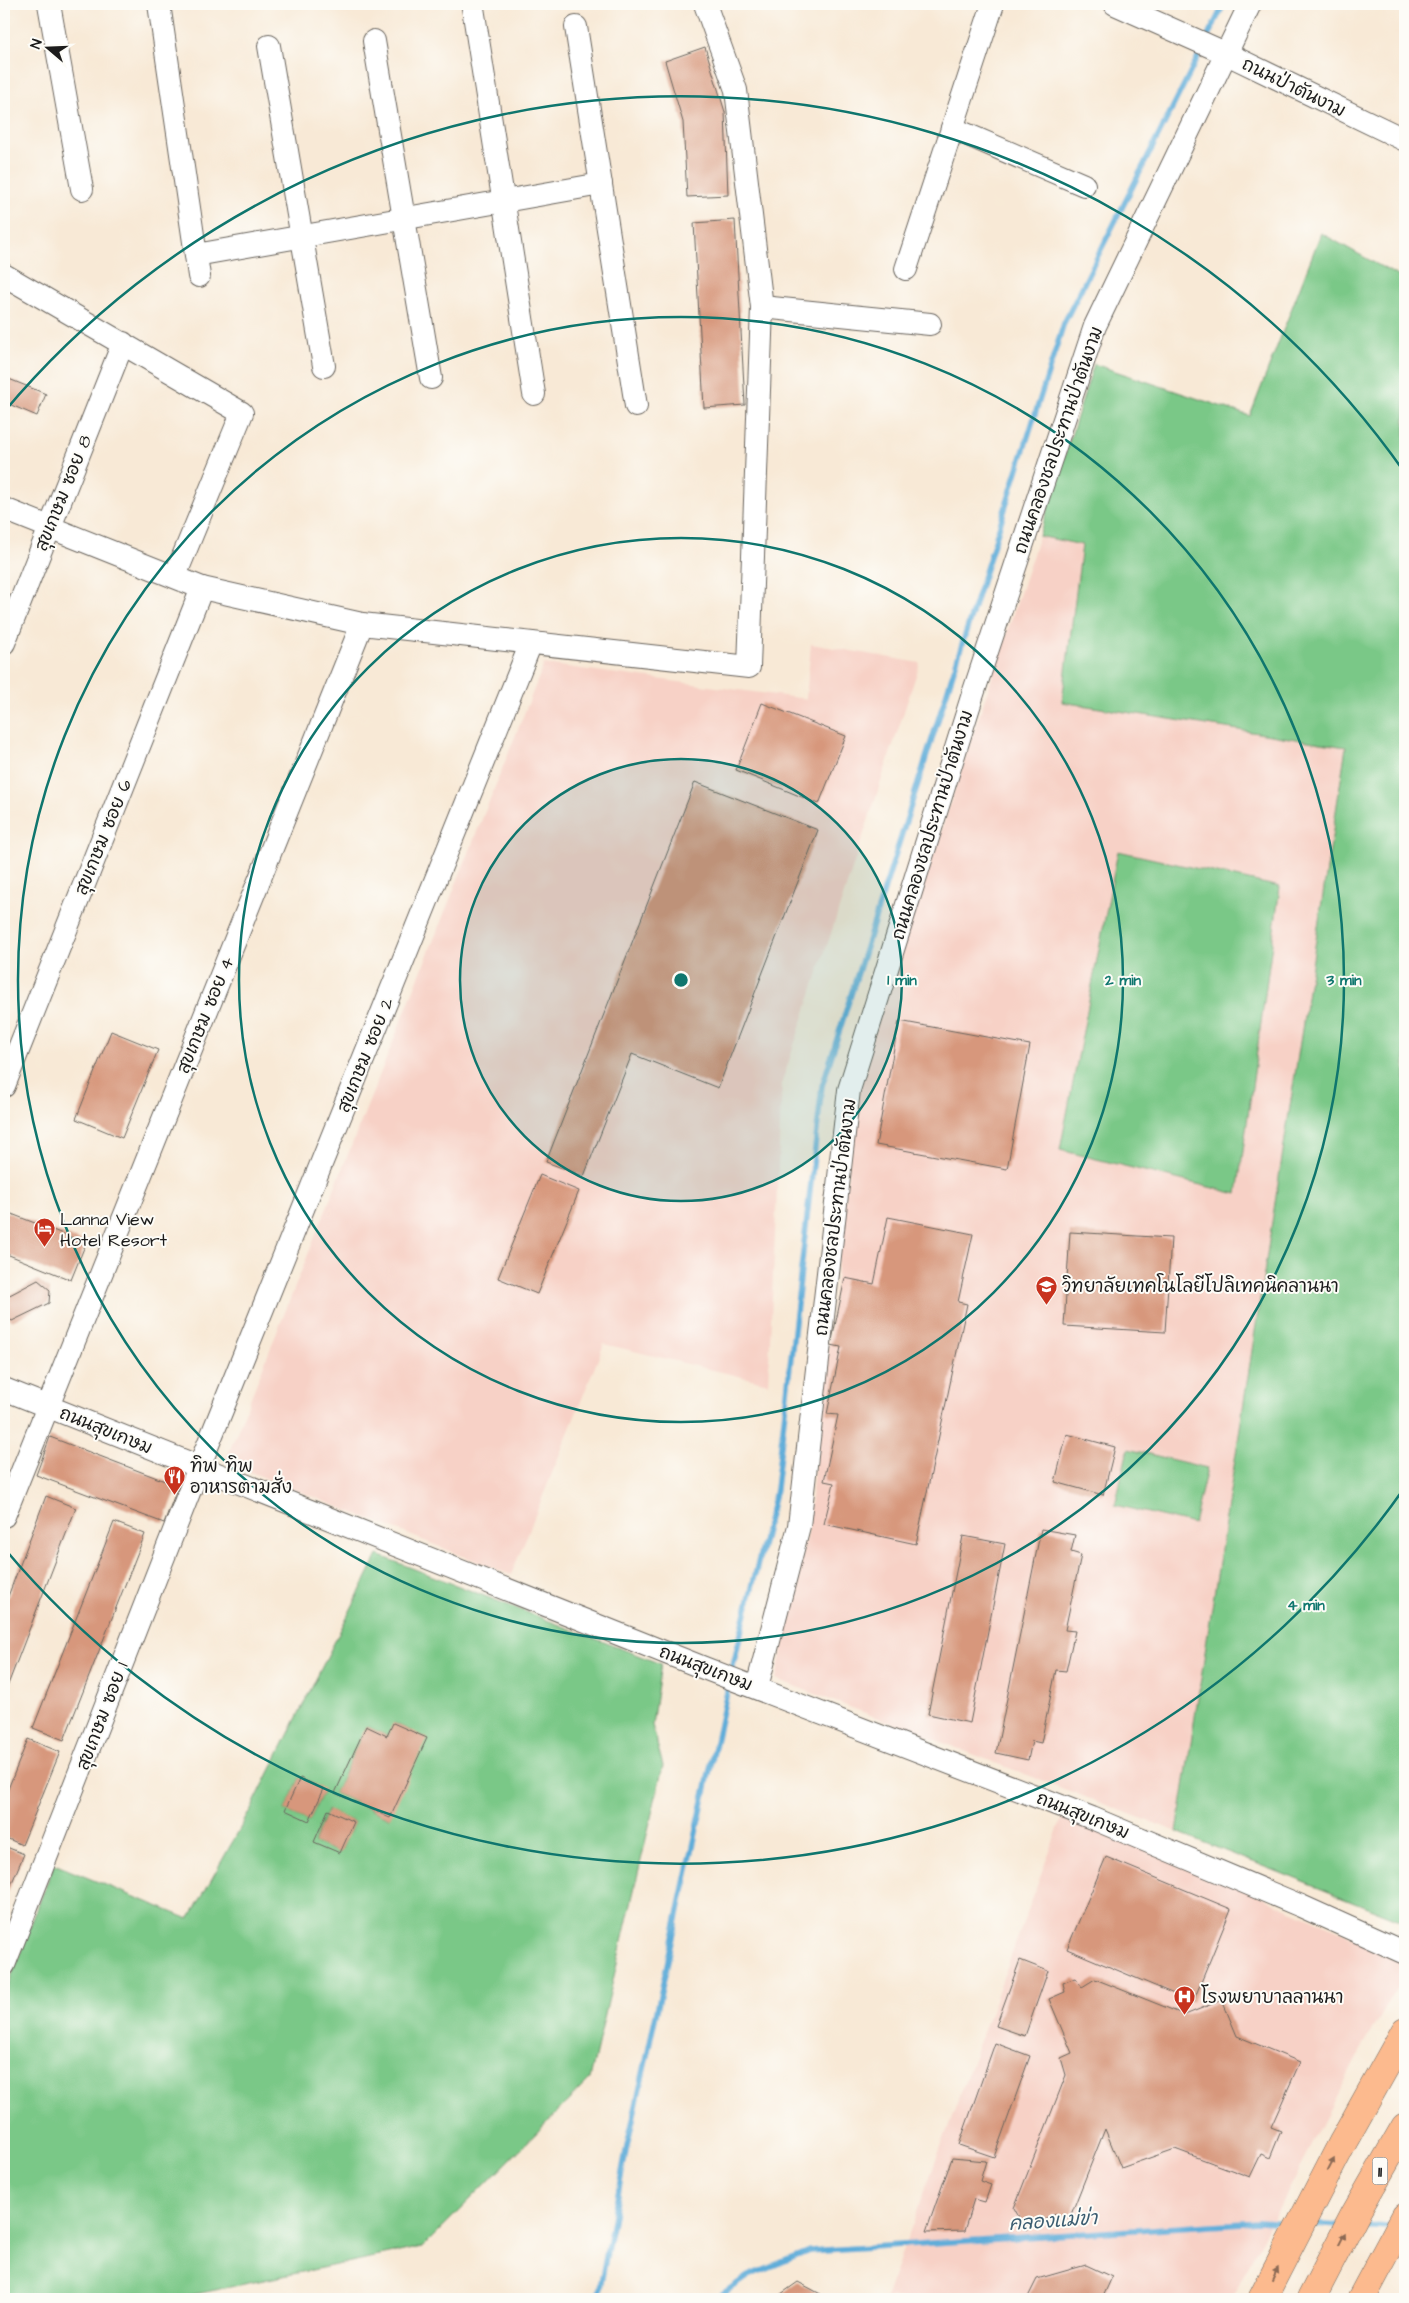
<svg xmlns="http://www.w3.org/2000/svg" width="1409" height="2303" viewBox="0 0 1409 2303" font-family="'Architects Daughter','Playpen Sans Thai',sans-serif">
<rect width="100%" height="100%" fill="#fdfcf7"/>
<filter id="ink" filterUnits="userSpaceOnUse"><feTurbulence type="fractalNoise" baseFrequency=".02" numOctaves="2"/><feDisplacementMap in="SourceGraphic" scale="10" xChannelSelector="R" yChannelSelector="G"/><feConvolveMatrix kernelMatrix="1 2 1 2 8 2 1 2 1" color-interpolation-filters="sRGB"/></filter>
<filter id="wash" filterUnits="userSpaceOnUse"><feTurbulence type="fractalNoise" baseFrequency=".0096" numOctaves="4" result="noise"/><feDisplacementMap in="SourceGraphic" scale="20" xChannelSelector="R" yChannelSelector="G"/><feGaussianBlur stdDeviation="1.12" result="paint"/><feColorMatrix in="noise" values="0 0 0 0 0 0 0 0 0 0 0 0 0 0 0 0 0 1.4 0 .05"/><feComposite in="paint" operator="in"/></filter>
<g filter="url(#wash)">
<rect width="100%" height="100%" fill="#f8e9d6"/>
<g fill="#f7d1c6">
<path d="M1039 536 1082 544 1062 702 1346 747 1177 1832 776 1679 807 1532 859 1078Z"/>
<path d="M811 644 920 663 782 1082 768 1383 604 1344 511 1575 225 1462 544 664 806 699Z"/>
<path d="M1064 1812 1405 1959V1975L1357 2057 1231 2299H885Z"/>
</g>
<g fill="#7ac887" stroke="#4b7252" fill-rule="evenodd">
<path d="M1321 233 1405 280V1922L1177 1832 1346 747 1062 702 1082 545 1039 536 1094 364 1250 416Z"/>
<path d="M1118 851 1280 887 1237 1194 1060 1150Z"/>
<path d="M1128 1449 1207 1468 1194 1524 1115 1505Z"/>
<path d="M378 1555 661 1664 652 1725 663 1766 590 2079 423 2247 172 2299H4V1996L54 1864 189 1919 251 1809ZM394 1723 426 1738 389 1818 335 1793 366 1726 387 1736ZM300 1778 324 1790 309 1821 285 1810ZM327 1810 354 1822 340 1853 314 1842Z"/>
</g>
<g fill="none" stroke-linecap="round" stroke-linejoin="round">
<g stroke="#60add9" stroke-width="5.5">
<path d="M1206 40 1224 4"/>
<path d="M731 1674 776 1489 822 1086 1064 323 1202 49"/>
<path d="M1309 2224 1339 2226"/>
<path d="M1356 2226 1389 2228"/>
<path d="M598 2299 626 2151 729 1683"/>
<path d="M715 2299 748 2276 809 2251 1259 2222 1292 2224"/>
</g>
</g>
<g id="blocks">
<g fill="#d7977b">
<path d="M705 47 725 112 728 195 687 197 683 122 665 61Z"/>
<path d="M735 220 745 405 704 408 694 223Z"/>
<path d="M4 377 46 394 37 416 4 402Z"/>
<path d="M762 703 846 736 819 804 736 770Z"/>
<path d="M695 782 818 830 718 1088 632 1054 584 1176 546 1162Z"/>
<path d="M899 1021 1030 1045 1007 1169 876 1145Z"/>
<path d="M111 1031 158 1050 122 1138 76 1119Z"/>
<path d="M540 1175 579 1191 537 1294 498 1278Z"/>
<path d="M4 1211 86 1243 71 1280 4 1253Z"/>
<path d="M888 1217 973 1234 958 1302 967 1304 916 1544 824 1524 834 1483 824 1481 838 1415 827 1414 841 1347 831 1345 845 1278 874 1284Z"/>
<path d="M1070 1232 1171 1238 1165 1332 1064 1326Z"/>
<path d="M38 1280 50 1290 49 1303 12 1321 4 1315V1298Z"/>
<path d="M1067 1434 1115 1447 1103 1495 1055 1482Z"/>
<path d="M50 1437 178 1486 164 1523 36 1475Z"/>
<path d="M46 1496 76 1508 4 1695V1607Z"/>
<path d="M114 1522 145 1534 64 1740 33 1728Z"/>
<path d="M1041 1529 1075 1535 1071 1552 1081 1555 1065 1630 1075 1631 1066 1671 1056 1670 1041 1743 1032 1741 1028 1760 996 1753Z"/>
<path d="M963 1536 1005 1544 970 1723 928 1714Z"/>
<path d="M393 1723 427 1738 390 1818 335 1793 366 1726 387 1736Z"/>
<path d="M28 1739 60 1752 22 1845 4 1837V1799Z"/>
<path d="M300 1778 324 1789 309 1821 285 1810Z"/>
<path d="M328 1810 354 1822 340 1853 314 1842Z"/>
<path d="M4 1846 24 1854 8 1892 4 1890Z"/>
<path d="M1106 1857 1231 1909 1193 2002 1067 1949Z"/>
<path d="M1020 1960 1048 1971 1025 2036 996 2026Z"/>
<path d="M1075 1978 1082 1987 1095 1979 1185 2015 1222 2000 1237 2036 1300 2062 1271 2127 1281 2131 1270 2158 1261 2154 1250 2177 1175 2149 1121 2168 1105 2129 1070 2217 1059 2222 1055 2214 1026 2230 1014 2208 1066 2075 1061 2058 1072 2053 1049 1999 1065 1992 1063 1983Z"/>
<path d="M995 2043 1030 2056 994 2157 959 2145Z"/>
<path d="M952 2158 986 2161 980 2181 991 2185 985 2202 974 2199 964 2231 926 2232Z"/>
<path d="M1086 2265 1112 2277 1102 2299 1091 2295 1088 2299H1027L1037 2279Z"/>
<path d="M798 2282 830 2299H774Z"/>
</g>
</g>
</g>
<g filter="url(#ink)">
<use href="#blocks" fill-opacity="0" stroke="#69645d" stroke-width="1"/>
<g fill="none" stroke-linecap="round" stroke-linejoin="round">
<defs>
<g id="minor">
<path d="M49 4 82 189"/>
<path d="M159 4 199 276"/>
<path d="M1115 4 1225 53 1405 140"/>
<path d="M473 8 534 394"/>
<path d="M576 27 636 406"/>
<path d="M374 41 431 378"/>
<path d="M269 46 324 366"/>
<path d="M952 128 1084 185"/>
<path d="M196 255 601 184"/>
<path d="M906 269 993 4"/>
<path d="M4 275 242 413 175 576"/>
<path d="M762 307 930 324"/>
<path d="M4 509 202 588 362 624 749 667 762 307 736 90 705 4"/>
<path d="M4 643 123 343"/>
<path d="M4 1086 202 588"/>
<path d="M4 1389 704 1668 1092 1818 1301 1906 1405 1953"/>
<path d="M4 1516 362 624"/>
<path d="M757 1687 799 1526 849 1090 972 697 1095 326 1250 4"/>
<path d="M4 1965 199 1467 531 643"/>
</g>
<path id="major" d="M1262 2299 1343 2142 1405 2031"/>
<g id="highway">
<path d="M1311 2299 1355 2214 1405 2127"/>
<path d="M1361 2299 1405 2217"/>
</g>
</defs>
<use href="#minor" stroke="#69645d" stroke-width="24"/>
<use href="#major" stroke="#69645d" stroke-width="29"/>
<use href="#highway" stroke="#69645d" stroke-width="29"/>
<use href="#minor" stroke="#fff" stroke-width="22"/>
<use href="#major" stroke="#fcba8e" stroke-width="28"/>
<use href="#highway" stroke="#fcba8e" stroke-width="28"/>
</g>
<defs><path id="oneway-solid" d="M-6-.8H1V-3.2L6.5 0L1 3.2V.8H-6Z" transform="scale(1.25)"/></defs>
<g fill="#8c6b55">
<use href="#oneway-solid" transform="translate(1331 2164) rotate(-63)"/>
<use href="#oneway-solid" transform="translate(1342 2239) rotate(-63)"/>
<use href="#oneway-solid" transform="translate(1275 2274) rotate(-64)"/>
</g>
</g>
<circle cx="681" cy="980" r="221" fill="#0f766e" fill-opacity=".12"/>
<g fill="none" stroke="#0f766e" stroke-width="2.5">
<circle cx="681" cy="980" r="221"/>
<circle cx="681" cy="980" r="442"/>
<circle cx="681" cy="980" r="663"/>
<path d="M1405 1487A884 884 0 0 1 4 1548M4 412A884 884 0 0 1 1405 473"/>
</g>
<defs>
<symbol id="hotel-pin" viewBox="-11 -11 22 30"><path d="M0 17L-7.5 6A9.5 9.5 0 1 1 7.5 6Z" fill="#c8321e" stroke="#fdfcf7"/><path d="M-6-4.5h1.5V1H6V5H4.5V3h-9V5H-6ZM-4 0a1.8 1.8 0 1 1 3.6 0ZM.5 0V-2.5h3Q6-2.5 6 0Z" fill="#fff"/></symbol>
<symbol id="university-pin" viewBox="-11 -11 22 30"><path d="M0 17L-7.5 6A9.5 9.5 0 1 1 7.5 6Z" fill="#c8321e" stroke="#fdfcf7"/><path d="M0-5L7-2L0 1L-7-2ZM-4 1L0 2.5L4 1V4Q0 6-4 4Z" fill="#fff"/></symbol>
<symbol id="restaurant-pin" viewBox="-11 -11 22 30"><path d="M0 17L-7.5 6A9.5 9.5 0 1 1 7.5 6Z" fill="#c8321e" stroke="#fdfcf7"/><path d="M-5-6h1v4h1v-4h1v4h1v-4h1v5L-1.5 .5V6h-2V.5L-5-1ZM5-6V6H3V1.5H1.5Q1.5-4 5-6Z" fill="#fff"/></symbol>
<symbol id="hospital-pin" viewBox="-11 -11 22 30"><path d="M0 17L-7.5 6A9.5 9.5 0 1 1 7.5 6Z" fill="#c8321e" stroke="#fdfcf7"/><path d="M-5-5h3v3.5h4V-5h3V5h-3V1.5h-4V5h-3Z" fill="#fff"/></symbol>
</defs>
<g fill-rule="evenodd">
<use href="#hotel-pin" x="32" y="1216" width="25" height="34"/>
<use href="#university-pin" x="1034" y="1274" width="25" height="34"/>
<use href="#restaurant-pin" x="162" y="1464" width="25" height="34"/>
<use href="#hospital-pin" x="1172" y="1984" width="25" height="34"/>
</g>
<g text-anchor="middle" stroke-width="4" stroke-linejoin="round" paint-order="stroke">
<rect fill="#fdfcf7" stroke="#605f5e" stroke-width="1" x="1372.5" y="2157.5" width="15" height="27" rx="4"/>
<g font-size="16" font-weight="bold" fill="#1c1c1c">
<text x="1380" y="2177">11</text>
</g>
<g font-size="18" fill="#1c1c1c" stroke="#fdfcf7">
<text transform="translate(1294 87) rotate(26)" y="6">ถนนป่าตันงาม</text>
<text transform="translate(1058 440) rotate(-71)" y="6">ถนนคลองชลประทานป่าตันงาม</text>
<text transform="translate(63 493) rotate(-68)" y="6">สุขเกษม ซอย 8</text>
<text transform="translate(932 825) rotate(-73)" y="6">ถนนคลองชลประทานป่าตันงาม</text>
<text transform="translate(103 837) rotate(-68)" y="6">สุขเกษม ซอย 6</text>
<text transform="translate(205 1015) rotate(-68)" y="6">สุขเกษม ซอย 4</text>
<text transform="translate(365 1055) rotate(-68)" y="6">สุขเกษม ซอย 2</text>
<text transform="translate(835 1217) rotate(-83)" y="6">ถนนคลองชลประทานป่าตันงาม</text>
<text transform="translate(106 1430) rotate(22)" y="6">ถนนสุขเกษม</text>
<text transform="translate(706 1668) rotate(21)" y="6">ถนนสุขเกษม</text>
<text transform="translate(102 1716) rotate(-69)" y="6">สุขเกษม ซอย 1</text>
<text transform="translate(1083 1815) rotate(22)" y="6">ถนนสุขเกษม</text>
</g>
<g font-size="18" fill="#1c1c1c" stroke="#fdfcf7" text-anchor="start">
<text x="60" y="1225">Lanna View<tspan x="60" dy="21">Hotel Resort</tspan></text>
<text x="1062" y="1292">วิทยาลัยเทคโนโลยีโปลิเทคนิคลานนา</text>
<text x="190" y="1472">ทิพ ทิพ<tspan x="190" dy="21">อาหารตามสั่ง</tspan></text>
<text x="1201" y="2003">โรงพยาบาลลานนา</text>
</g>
<g font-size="19" font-style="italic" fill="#3b5d71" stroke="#fdfcf7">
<text transform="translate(1053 2220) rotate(-4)" y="7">คลองแม่ข่า</text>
</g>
</g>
<circle cx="681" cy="980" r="8" fill="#0f766e" stroke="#fdfcf7" stroke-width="2.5"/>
<g font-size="15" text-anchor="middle" font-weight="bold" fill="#0f766e" stroke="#fdfcf7" stroke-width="4" stroke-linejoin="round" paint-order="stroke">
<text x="902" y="985">1 min</text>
<text x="1123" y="985">2 min</text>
<text x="1344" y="985">3 min</text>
<text x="1306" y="1610">4 min</text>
</g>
<rect width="1409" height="2303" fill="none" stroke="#fdfcf7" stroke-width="20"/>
<g transform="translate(48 48) rotate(289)" stroke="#fdfcf7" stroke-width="4" paint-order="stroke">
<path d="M0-4L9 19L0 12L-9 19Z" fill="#1c1c1c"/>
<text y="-8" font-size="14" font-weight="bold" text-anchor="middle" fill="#1c1c1c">N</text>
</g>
</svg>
